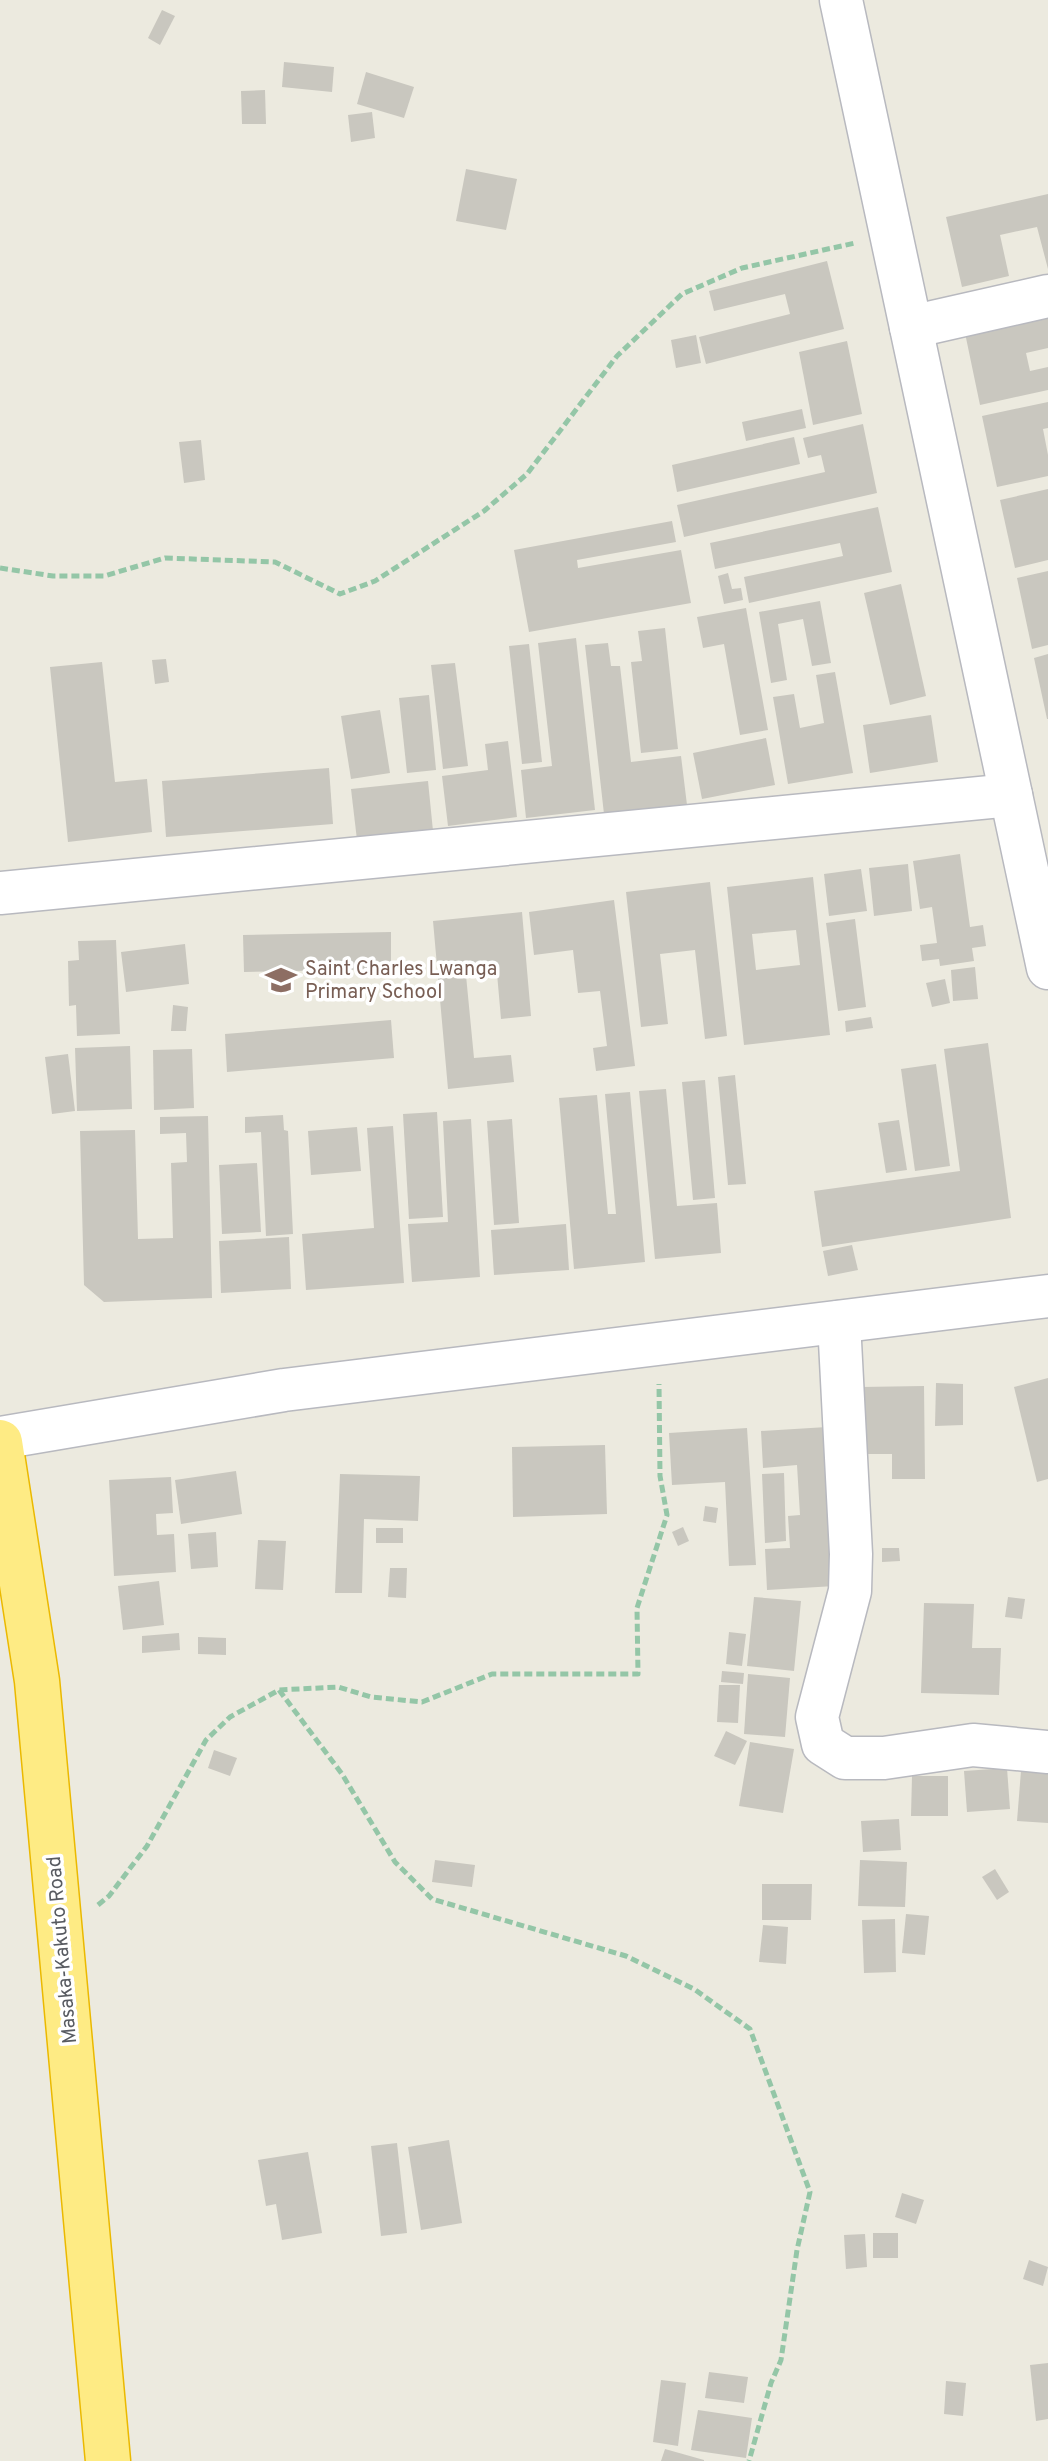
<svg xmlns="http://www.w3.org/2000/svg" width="1048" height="2461" viewBox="0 0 1048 2461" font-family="Overpass,sans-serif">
<rect width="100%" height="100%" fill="#eceadf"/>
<g fill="#c9c7bf" fill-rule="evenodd">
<path d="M162 10 175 16 160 45 148 38Z"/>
<path d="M284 62 334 67 332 92 282 87Z"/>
<path d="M366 72 414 87 404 118 357 104Z"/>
<path d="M265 90 266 124H242L241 91Z"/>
<path d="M372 112 375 138 351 142 348 115Z"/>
<path d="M466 169 517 179 506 230 456 221Z"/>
<path d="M1048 194V269L1037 227 1000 235 1009 276 962 287 946 217Z"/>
<path d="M827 261 844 329 706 364 699 337 790 314 785 294 714 311 709 291Z"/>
<path d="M1048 315V348L1026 353 1030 371 1048 367V390L980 405 965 333Z"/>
<path d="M696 335 701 363 676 368 671 340Z"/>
<path d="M847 341 862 414 813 425 799 352Z"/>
<path d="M1048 402V428L1043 429 1048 455V476L997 487 982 416Z"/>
<path d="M802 409 806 428 746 441 742 422Z"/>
<path d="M863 424 877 493 684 537 677 505 825 472 821 455 808 458 803 438Z"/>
<path d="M794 437 800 464 677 492 672 465Z"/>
<path d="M201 440 205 480 184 483 179 442Z"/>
<path d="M1048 489V560L1015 568 1000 500Z"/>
<path d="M878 507 892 572 749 603 744 577 843 556 840 543 715 569 710 543Z"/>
<path d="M672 521 676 542 577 560 578 568 681 550 691 603 529 632 514 550Z"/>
<path d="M1048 571V645L1032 649 1017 578Z"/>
<path d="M728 573 732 589 741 588 743 600 724 604 718 576Z"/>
<path d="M901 584 926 696 890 705 864 593Z"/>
<path d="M820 601 831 663 812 666 803 619 778 624 787 680 771 683 759 612Z"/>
<path d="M746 608 768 730 740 735 724 644 703 648 697 617Z"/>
<path d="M665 628 678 749 641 753 631 662 642 661 638 631Z"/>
<path d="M576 638 595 810 526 818 521 770 552 766 538 643Z"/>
<path d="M608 643 611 666H620L631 762 681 756 687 805 604 814 585 645Z"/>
<path d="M529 644 542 762 522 764 509 646Z"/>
<path d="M1048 654V719H1047L1034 658Z"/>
<path d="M166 659 169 682 155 684 152 660Z"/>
<path d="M102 662 115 782 147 779 152 832 68 842 50 667Z"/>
<path d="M455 663 468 766 443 769 431 665Z"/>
<path d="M835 672 853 773 788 784 773 697 794 694 800 728 824 723 816 675Z"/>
<path d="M429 695 436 770 407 773 399 698Z"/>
<path d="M380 710 390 773 351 779 341 716Z"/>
<path d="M931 715 938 762 870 773 863 725Z"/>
<path d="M766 738 775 785 702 799 693 753Z"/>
<path d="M508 741 517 817 448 826 442 776 488 770 485 744Z"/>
<path d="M329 768 333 824 166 837 162 781Z"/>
<path d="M428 781 433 831 357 840 351 789Z"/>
<path d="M960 854 970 927 983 925 986 946 972 948 974 961 940 966 939 959 922 961 920 945 937 943 932 907 920 909 913 861Z"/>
<path d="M908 864 912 911 874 916 869 868Z"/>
<path d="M861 869 867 911 829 916 824 874Z"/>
<path d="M813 877 830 1035 744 1045 727 887ZM796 930 800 965 756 970 752 934Z"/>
<path d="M710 882 727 1036 705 1039 695 950 660 954 668 1024 641 1027 626 892Z"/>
<path d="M614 900 635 1066 596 1071 593 1048 607 1046 600 991 578 993 573 950 534 955 529 912Z"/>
<path d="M522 912 531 1016 501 1019 496 962 465 965 474 1058 511 1055 514 1082 448 1089 433 921Z"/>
<path d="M855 919 866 1007 838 1011 826 923Z"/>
<path d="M391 932V969L244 972 243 935Z"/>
<path d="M116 940 120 1034 77 1036 76 1005 69 1006 68 961 79 960 78 941Z"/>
<path d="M185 944 189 984 126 992 121 952Z"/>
<path d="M975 967 978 999 953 1001 951 970Z"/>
<path d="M945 979 950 1003 932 1007 926 983Z"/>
<path d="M173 1005 188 1007 186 1031H171Z"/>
<path d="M871 1017 873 1028 846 1032 845 1021Z"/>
<path d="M391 1020 394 1058 227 1072 225 1034Z"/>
<path d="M988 1043 1011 1218 822 1247 814 1191 960 1171 944 1049Z"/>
<path d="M130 1046 132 1109 77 1111 75 1048Z"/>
<path d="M192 1049 194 1108 154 1110 153 1050Z"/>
<path d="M68 1054 75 1111 52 1114 45 1057Z"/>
<path d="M936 1064 950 1166 915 1171 901 1069Z"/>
<path d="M735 1075 746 1184 728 1185 718 1077Z"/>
<path d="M705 1080 715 1198 693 1200 682 1082Z"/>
<path d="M666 1089 677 1206 717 1203 721 1253 655 1259 639 1091Z"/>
<path d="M630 1092 645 1262 574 1269 559 1098 597 1095 608 1214H616L605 1094Z"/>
<path d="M437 1112 443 1217 409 1219 403 1114Z"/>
<path d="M283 1115 284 1130 288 1131 293 1234 266 1236 261 1132 245 1133V1117Z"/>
<path d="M208 1116 212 1298 104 1302 84 1285 80 1131 135 1130 138 1239 173 1238 171 1163 187 1162 186 1133 160 1134V1117Z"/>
<path d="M471 1119 480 1277 412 1282 408 1224 448 1222 443 1121Z"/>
<path d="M512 1119 519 1223 494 1225 487 1121Z"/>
<path d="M899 1120 907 1170 886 1173 878 1123Z"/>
<path d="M393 1126 404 1283 306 1290 302 1234 374 1228 367 1128Z"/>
<path d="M357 1127 361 1171 311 1175 308 1131Z"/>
<path d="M257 1163 261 1232 222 1234 219 1165Z"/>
<path d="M566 1224 569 1270 494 1275 491 1230Z"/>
<path d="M289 1237 291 1289 221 1293 219 1241Z"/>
<path d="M852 1245 858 1270 828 1276 823 1251Z"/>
<path d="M1048 1378V1479L1037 1482 1014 1387Z"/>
<path d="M936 1383 963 1384V1425L935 1426Z"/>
<path d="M924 1386 925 1479H892V1454H861V1387Z"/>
<path d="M827 1427 835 1586 767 1590 765 1549 790 1548 788 1516 800 1515 797 1465 763 1468 761 1431Z"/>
<path d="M747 1428 756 1565 729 1566 725 1482 672 1485 669 1433Z"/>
<path d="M605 1445 607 1514 513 1517 512 1447Z"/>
<path d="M236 1471 242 1514 181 1524 175 1480Z"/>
<path d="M784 1473 786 1541 765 1543 762 1474Z"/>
<path d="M340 1474 420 1476 418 1521 364 1519 362 1593H335Z"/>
<path d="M171 1477 173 1513 156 1514 157 1535 174 1534 176 1572 114 1576 109 1480Z"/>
<path d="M705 1506 718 1508 716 1523 703 1521Z"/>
<path d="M683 1527 689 1541 678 1546 672 1532Z"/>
<rect x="376" y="1528" width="27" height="15"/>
<path d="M216 1532 218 1567 191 1569 188 1534Z"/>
<path d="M258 1540 286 1541 283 1590 255 1589Z"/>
<path d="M882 1548H899L900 1561 882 1562Z"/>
<path d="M390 1568H407L406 1598 388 1597Z"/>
<path d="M159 1581 164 1625 123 1630 118 1586Z"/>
<path d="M754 1597 801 1601 794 1671 747 1666Z"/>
<path d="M1008 1597 1025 1599 1022 1619 1005 1617Z"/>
<path d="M924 1603 974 1604 972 1648H1001L999 1695 921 1693Z"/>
<path d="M729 1632 746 1634 742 1666 726 1664Z"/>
<path d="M179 1633 180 1650 142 1653V1636Z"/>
<path d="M198 1637 226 1638V1655L198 1654Z"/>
<path d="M722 1671 744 1673 743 1684 721 1682Z"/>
<path d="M748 1674 790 1678 785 1737 744 1734Z"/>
<path d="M719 1685H740L738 1723 717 1722Z"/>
<path d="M726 1731 747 1741 735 1765 714 1756Z"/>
<path d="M750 1742 794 1749 783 1813 739 1806Z"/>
<path d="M214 1750 237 1758 230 1776 208 1768Z"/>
<path d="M1007 1768 1010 1809 967 1812 964 1771Z"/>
<path d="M1021 1771 1048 1773V1823L1017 1821Z"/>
<path d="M912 1776H948V1816H911Z"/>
<path d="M899 1819 901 1850 863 1852 861 1821Z"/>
<path d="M435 1860 475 1865 472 1887 432 1882Z"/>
<path d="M860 1860 907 1862 905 1907 858 1906Z"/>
<path d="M995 1869 1009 1892 997 1900 982 1877Z"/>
<path d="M762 1884H812L811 1920H762Z"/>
<path d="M906 1914 929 1916 925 1955 902 1953Z"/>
<path d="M895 1919 896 1972 864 1973 862 1920Z"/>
<path d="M763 1925 788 1927 786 1964 759 1962Z"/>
<path d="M449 2140 462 2223 421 2230 408 2147Z"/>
<path d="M397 2143 407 2233 381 2236 371 2146Z"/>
<path d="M308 2152 322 2233 282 2240 276 2204 266 2206 258 2160Z"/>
<path d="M902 2193 924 2200 916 2224 895 2217Z"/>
<rect x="873" y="2233" width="25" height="25"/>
<path d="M865 2234 867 2267 846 2269 844 2235Z"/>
<path d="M1029 2260 1048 2267 1043 2286 1023 2279Z"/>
<path d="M1048 2363V2419L1036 2421 1030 2365Z"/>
<path d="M709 2372 748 2377 744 2403 705 2398Z"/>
<path d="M661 2380 686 2383 678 2446 653 2442Z"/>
<path d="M946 2381 966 2383 963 2416 944 2414Z"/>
<path d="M698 2410 752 2418 746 2458 691 2450Z"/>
<path d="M665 2449 704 2460V2461H661Z"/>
</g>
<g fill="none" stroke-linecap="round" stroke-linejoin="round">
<defs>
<g id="minor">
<path d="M841 0 1048 968"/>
<path d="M911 327 1048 296"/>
<path d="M0 893 1011 795"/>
<path d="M839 1322 851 1554 850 1591 817 1717 823 1744 845 1758H884L973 1745 1048 1752"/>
<path d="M0 1438 284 1390 1048 1296"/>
</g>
<path id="highway" d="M0 1442 37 1681 108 2461"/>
</defs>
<use href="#minor" stroke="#b8b9bf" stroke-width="45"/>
<use href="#highway" stroke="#ebb900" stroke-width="47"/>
<g stroke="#94c6a7" stroke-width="5" stroke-dasharray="8 4" stroke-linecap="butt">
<path d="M0 568 53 576H104L165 558 275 562 340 594 375 581 484 511 527 474 617 356 682 294 742 268 855 243"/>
<path d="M279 1690 342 1774 395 1862 432 1899 626 1956 694 1989 750 2029 810 2192 797 2250 781 2360 771 2383 749 2461"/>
<path d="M98 1905 109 1896 147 1846 206 1740 230 1717 279 1690 338 1687 371 1697 422 1702 492 1674H638L637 1608 667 1515 660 1476 659 1384"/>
</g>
<use href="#minor" stroke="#fff" stroke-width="42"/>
<use href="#highway" stroke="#feeb84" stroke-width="44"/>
</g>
<defs>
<symbol id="school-bare" viewBox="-9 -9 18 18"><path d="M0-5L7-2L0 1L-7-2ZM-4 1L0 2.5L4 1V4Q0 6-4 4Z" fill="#8d6e63" stroke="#fff" stroke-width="2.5" paint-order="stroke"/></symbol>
</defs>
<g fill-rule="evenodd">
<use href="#school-bare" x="259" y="958" width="44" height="44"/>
</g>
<g text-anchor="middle" stroke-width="7" stroke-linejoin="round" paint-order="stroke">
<g font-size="20" fill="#785e54" stroke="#fff" text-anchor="start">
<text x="305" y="975">Saint Charles Lwanga<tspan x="305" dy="23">Primary School</tspan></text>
</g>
<g font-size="20" fill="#585b61" stroke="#fff">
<text transform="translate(61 1950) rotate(-95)" y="7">Masaka-Kakuto Road</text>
</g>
</g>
</svg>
